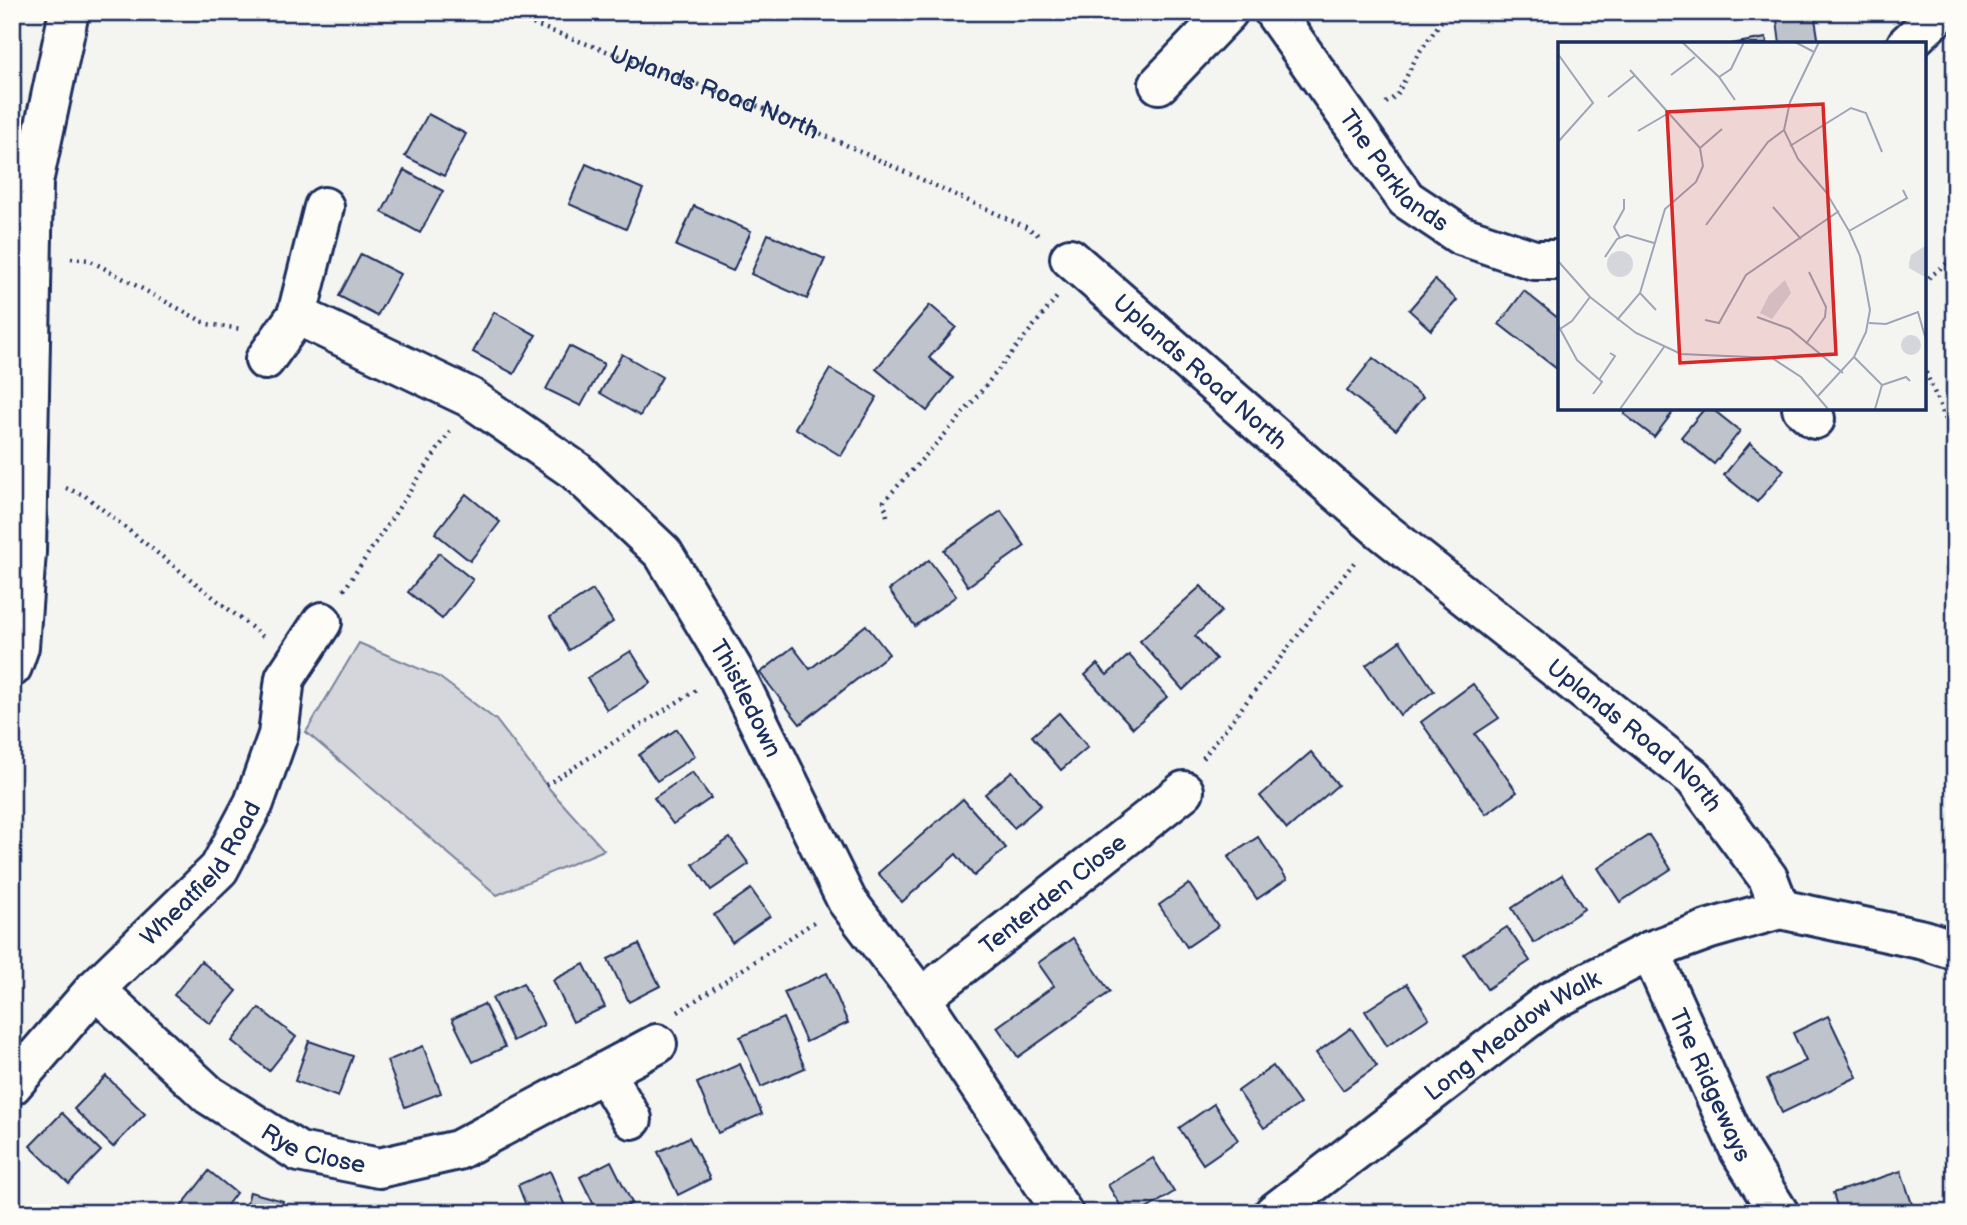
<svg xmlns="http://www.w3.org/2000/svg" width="1967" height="1225" viewBox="0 0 1967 1225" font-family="'Balsamiq Sans',sans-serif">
<rect width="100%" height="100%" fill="#f4f4f1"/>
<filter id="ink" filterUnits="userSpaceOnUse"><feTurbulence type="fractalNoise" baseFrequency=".0143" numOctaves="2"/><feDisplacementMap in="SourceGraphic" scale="14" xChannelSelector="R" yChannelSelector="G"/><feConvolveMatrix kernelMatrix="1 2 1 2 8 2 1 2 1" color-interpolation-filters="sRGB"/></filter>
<g filter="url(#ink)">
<path fill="#d4d6db" stroke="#78829c" stroke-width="2" d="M359 643 439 677 496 720 546 785 604 850 497 895 306 732Z"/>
<g fill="#bfc3cc" stroke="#1b2f5e" stroke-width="2">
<path d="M1776 12H1814L1819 44H1780Z"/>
<path d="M1839 12H1873L1840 17Z"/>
<path d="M1766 38 1767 44H1731Z"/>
<path d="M428 114 466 134 444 176 405 156Z"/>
<path d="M586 164 643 189 626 229 569 204Z"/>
<path d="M404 170 443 191 420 233 382 212Z"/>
<path d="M694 206 751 231 733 271 676 246Z"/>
<path d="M768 234 825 259 807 299 751 274Z"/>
<path d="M361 254 400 274 377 316 339 296Z"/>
<path d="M1435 280 1457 300 1431 330 1409 310Z"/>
<path d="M1524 291 1559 319 1557 369 1499 324Z"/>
<path d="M930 305 956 327 929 358 953 378 927 411 876 369Z"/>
<path d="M494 312 536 335 514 374 473 352Z"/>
<path d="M569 346 604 364 581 406 546 389Z"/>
<path d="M622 354 662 377 640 416 600 393Z"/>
<path d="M1373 358 1423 397 1396 430 1347 391Z"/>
<path d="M830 369 877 397 841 456 795 428Z"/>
<path d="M1629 408H1676L1654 437 1624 414Z"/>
<path d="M1705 408H1711L1740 431 1714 464 1681 437Z"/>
<path d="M1750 443 1784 470 1757 502 1724 475Z"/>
<path d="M466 494 500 522 470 561 435 533Z"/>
<path d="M1001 511 1025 546 968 586 944 550Z"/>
<path d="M439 553 473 580 442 619 408 592Z"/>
<path d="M929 560 956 596 915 626 889 590Z"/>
<path d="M1201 586 1222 611 1195 636 1216 659 1183 690 1140 641Z"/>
<path d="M593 590 613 622 569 650 550 617Z"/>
<path d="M866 625 889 654 800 724 760 673 793 647 810 669Z"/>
<path d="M1400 641 1434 691 1400 715 1366 665Z"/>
<path d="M631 651 651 683 607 710 587 678Z"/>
<path d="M1129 655 1167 697 1133 728 1085 675 1097 664 1107 675Z"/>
<path d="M1473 684 1499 718 1475 734 1517 792 1486 814 1421 722Z"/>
<path d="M1059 713 1088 747 1061 770 1032 736Z"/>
<path d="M677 729 695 756 657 781 639 755Z"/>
<path d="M1311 752 1338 785 1287 829 1260 796Z"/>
<path d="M1012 771 1041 805 1014 828 985 794Z"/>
<path d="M692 772 711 798 673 824 654 798Z"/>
<path d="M963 799 1006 848 974 876 956 854 902 902 878 873Z"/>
<path d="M1649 835 1671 869 1620 902 1598 868Z"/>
<path d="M1258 837 1287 879 1257 899 1228 857Z"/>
<path d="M730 838 749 864 711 890 693 864Z"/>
<path d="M1562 875 1584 909 1534 943 1512 908Z"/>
<path d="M1189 884 1218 926 1187 947 1159 905Z"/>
<path d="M751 889 770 916 732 942 714 915Z"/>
<path d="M1507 927 1530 961 1487 989 1464 954Z"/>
<path d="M1073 938 1110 992 1018 1057 997 1027 1054 986 1038 963Z"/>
<path d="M639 944 660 986 629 1002 608 959Z"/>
<path d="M201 961 237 991 210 1024 174 995Z"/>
<path d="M584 964 605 1007 573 1022 553 980Z"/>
<path d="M827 973 848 1023 806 1042 784 992Z"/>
<path d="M523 983 544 1025 513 1041 492 998Z"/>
<path d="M1407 984 1429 1018 1387 1046 1365 1011Z"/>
<path d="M484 1004 505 1047 473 1062 452 1019Z"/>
<path d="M259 1008 296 1037 269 1071 232 1041Z"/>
<path d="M1828 1016 1857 1077 1782 1113 1767 1079 1806 1061 1793 1033Z"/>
<path d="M783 1018 805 1068 761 1087 740 1037Z"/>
<path d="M1351 1028 1377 1066 1343 1090 1316 1053Z"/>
<path d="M309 1041 353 1056 338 1097 295 1081Z"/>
<path d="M423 1046 441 1093 405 1107 387 1061Z"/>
<path d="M740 1064 762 1114 718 1133 697 1083Z"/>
<path d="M1273 1066 1300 1104 1264 1128 1238 1091Z"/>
<path d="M106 1076 145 1114 113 1147 74 1109Z"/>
<path d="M1214 1104 1238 1140 1203 1164 1179 1128Z"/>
<path d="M62 1113 101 1151 69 1184 30 1146Z"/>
<path d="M689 1137 710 1179 678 1195 658 1152Z"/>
<path d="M1153 1158 1174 1192 1140 1213H1125L1108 1185Z"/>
<path d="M611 1161 632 1203 613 1213H598L580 1177Z"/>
<path d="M209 1171 236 1193 221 1213H185L180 1208Z"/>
<path d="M550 1171 568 1213H529L518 1185Z"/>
<path d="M1901 1171 1915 1213H1839L1833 1193Z"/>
<path d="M250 1192 283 1201 280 1213H244Z"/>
<path d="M311 1206 335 1213H309Z"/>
</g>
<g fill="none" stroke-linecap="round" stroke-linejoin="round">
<defs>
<g id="minor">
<path id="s2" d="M1274 12 1406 199 1460 235 1534 260H1559"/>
<path d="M1907 44 1941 12"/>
<path d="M1159 84 1228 12"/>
<path id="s3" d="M324 207 297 315 469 397 576 471 663 553 732 668 847 901 921 998 1063 1213"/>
<path id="s4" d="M1070 258 1379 528 1694 778 1768 878 1780 909"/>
<path d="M265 360 297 315"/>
<path d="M1802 408 1815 419"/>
<path d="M12 667 19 647 26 552 33 182 69 12"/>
<path id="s5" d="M1650 951 1740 1151 1779 1213"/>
<path id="s6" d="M95 989 209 1095 299 1152 379 1168 458 1150 657 1044"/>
<path id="s7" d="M921 998 1184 791"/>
<path d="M604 1072 632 1119"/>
<path id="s8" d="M12 1085 95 989 219 869 254 803 278 735 285 678 322 622"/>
<path id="s9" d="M1274 1213 1549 1002 1650 951 1710 929 1780 909 1924 940 1955 950"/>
</g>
</defs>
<use href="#minor" stroke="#1b2f5e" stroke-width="44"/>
<g stroke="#1b2f5e" stroke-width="4.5" stroke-dasharray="2 5" stroke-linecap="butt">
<path id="s1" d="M500 12 778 114 1028 228 1041 237"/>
<path d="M1386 103 1397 95 1418 54 1448 12"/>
<path d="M71 258 89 260 207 324 242 329"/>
<path d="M1923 282 1955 257"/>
<path d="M1923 366 1955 441"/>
<path d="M66 488 84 495 265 638"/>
<path d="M887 516 884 501 957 421 1057 297"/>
<path d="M344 590 450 431"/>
<path d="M1203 758 1356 560"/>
<path d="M546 785 698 689"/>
<path d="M678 1012 814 922"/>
<path d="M1955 1041 1952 1068 1955 1075"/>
</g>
<use href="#minor" stroke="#fdfcf7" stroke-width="38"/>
</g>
</g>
<g text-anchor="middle" stroke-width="6" stroke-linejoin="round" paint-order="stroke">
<g font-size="24" fill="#1b2f5e" stroke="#fdfcf7">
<text dy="8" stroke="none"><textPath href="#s1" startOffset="229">Uplands Road North</textPath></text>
<text dy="8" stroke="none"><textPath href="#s2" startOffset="200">The Parklands</textPath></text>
<text dy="8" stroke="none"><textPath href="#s4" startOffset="173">Uplands Road North</textPath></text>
<text dy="8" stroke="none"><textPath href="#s3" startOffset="719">Thistledown</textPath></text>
<text dy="8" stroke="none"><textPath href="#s4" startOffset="740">Uplands Road North</textPath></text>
<text dy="8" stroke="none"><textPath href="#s8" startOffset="285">Wheatfield Road</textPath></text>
<text dy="8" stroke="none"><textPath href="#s7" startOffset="168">Tenterden Close</textPath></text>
<text dy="8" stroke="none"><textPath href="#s9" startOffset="298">Long Meadow Walk</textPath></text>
<text dy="8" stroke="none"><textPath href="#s5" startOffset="147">The Ridgeways</textPath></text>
<text dy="8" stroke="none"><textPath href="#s6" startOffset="275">Rye Close</textPath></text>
</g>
</g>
<g transform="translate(1558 42)">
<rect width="368" height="368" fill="#f4f4f1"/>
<path d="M367 204V235L351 226V221L353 213ZM49 222a13 13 0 1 1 26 0a13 13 0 1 1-26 0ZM227 238 233 251 214 277 202 271 211 253ZM343 303a10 10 0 1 1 20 0a10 10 0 1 1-20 0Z" fill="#d4d6db"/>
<path fill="none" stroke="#9da5b6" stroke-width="2" d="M124 0 161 35 177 58M237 0 256 10M0 12 35 61 0 100M113 33 137 15M161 35 173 27 186 0M50 55 76 34M80 89 109 72M232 104 293 66 308 71 324 110M142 106 164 87M215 165 243 197M148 183 210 100 226 88M291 189 349 156 345 148M62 196 56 185 66 167V157M47 215 59 197 69 193 96 201M0 219 32 255 78 291 123 312 214 316 243 335 270 367M82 251 98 268M199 275 232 287 285 331M59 278 82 251 107 167 138 140 145 124 142 106 72 28M147 278 161 281 188 233 281 169M311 281 328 282 360 270 368 298M0 283 19 318 44 340 35 352M2 287 14 279 32 255M248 302 267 275 268 265 251 230M296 315 324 343M41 338 57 314 52 311M259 355 296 315 308 290 312 268 302 214 291 189 268 150 240 117 226 88 232 60 261 0M62 367 106 305M317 367 324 343 348 335 352 339"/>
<path fill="#d62828" fill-opacity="0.15" stroke="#d62828" stroke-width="3.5" d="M265 62 278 312 122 321 109 70Z"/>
<rect width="368" height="368" fill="none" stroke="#1b2f5e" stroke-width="3.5"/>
</g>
<rect width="1967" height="1225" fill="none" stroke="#fdfcf7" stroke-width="42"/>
<rect x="21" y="21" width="1925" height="1183" fill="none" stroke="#1b2f5e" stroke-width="2.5" filter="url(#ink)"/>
</svg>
